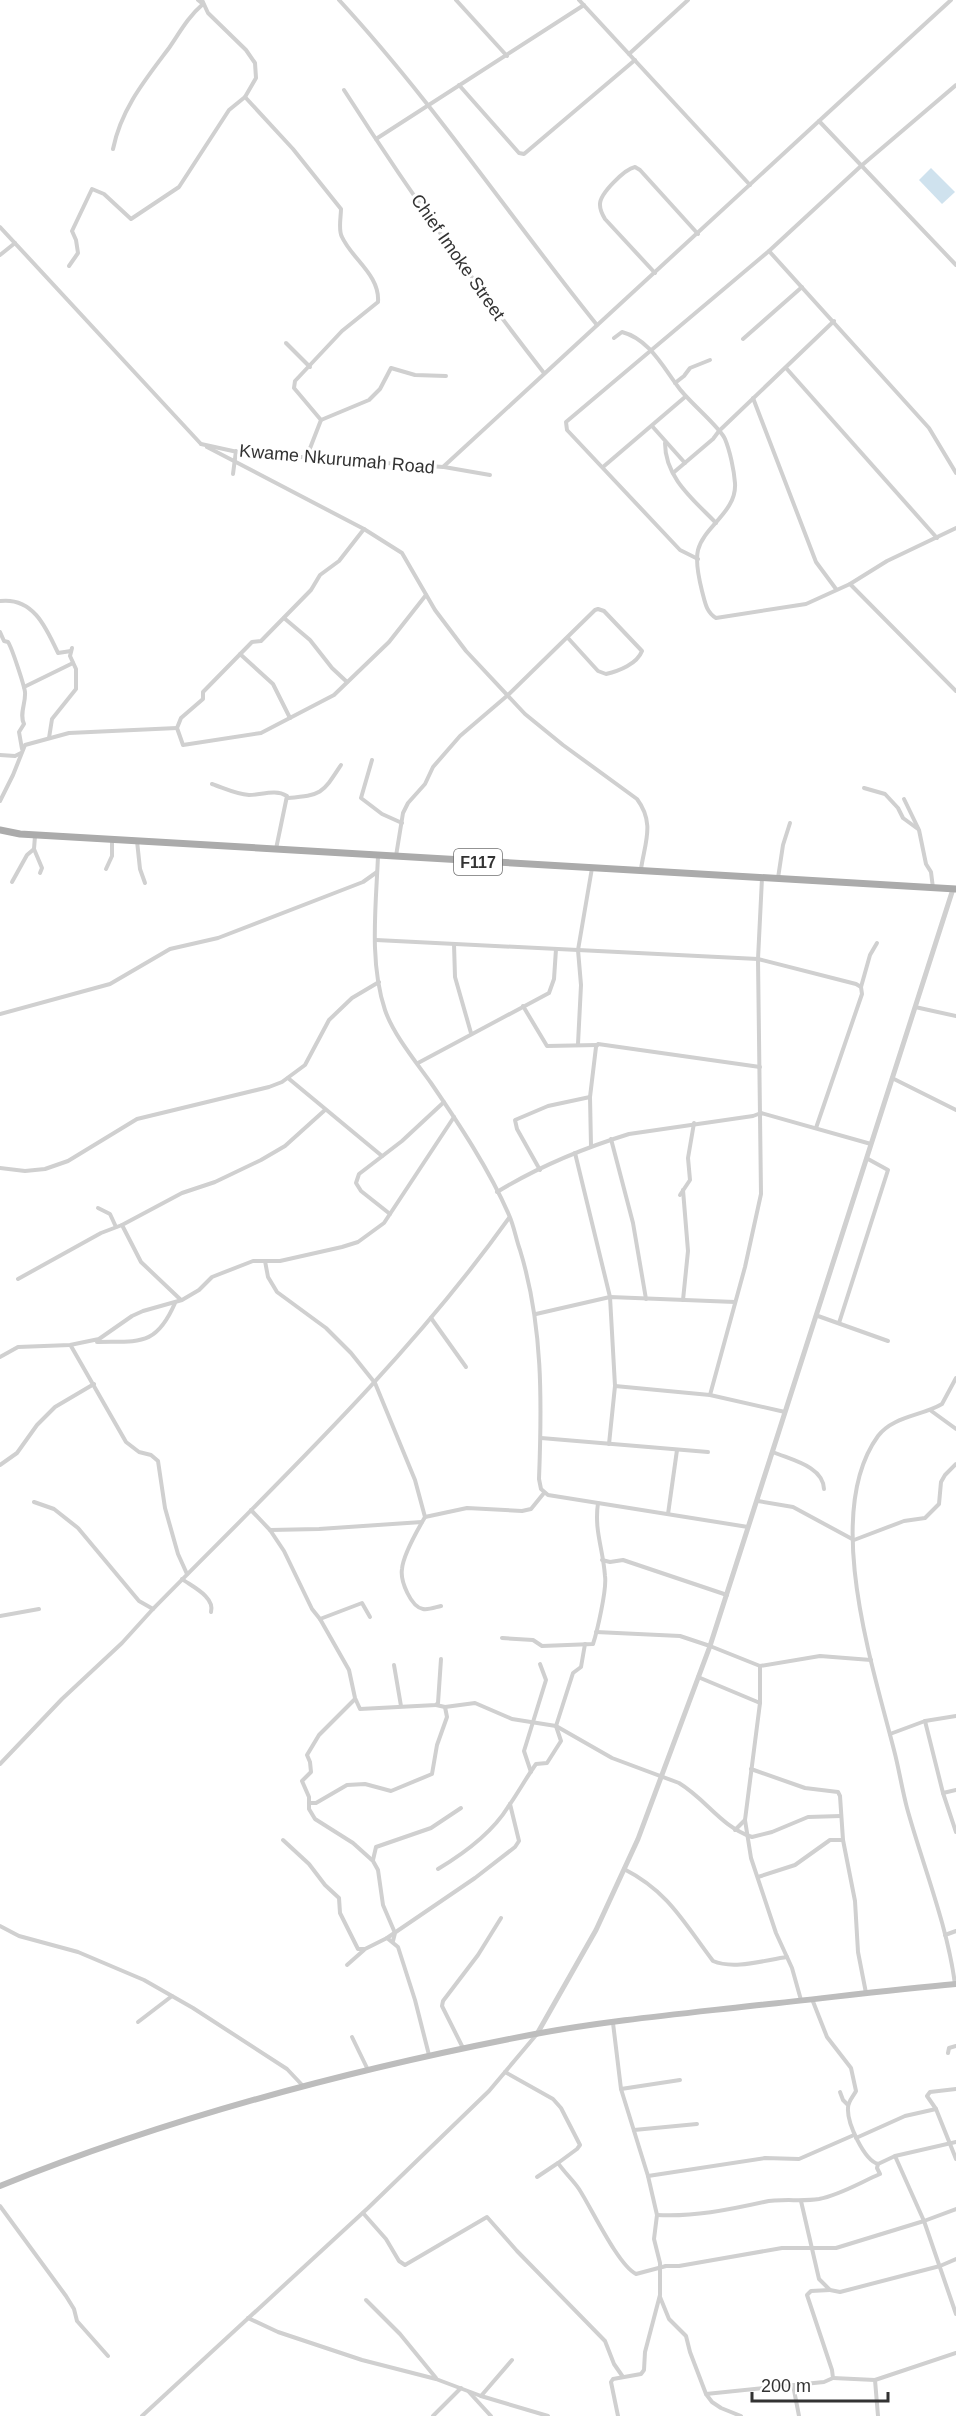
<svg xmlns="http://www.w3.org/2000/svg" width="956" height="2416" viewBox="0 0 956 2416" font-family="Helvetica,sans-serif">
<rect width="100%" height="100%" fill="#fff"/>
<path fill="#cfe2ee" d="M931 168 955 192 942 204 919 180Z"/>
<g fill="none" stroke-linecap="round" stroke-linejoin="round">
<g stroke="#d0d0d0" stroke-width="4">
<path d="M339 0C433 102 510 217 597 325"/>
<path d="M456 0 507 56"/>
<path d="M579 0 750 185"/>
<path d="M629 54 688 0"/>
<path d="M459 85 519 153 524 154 635 60"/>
<path d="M344 90C406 187 473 282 544 373"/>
<path d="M245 97 293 149 341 209C341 217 338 230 342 237 352 259 380 275 378 302L342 331 295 381 294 388 321 420 307 456"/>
<path d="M819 121 951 0"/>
<path d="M376 139 584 5"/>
<path d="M113 149C121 109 145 80 169 48 180 32 188 17 203 4L198 0"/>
<path d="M0 227 201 444"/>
<path d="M769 251 929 428 956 473"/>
<path d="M0 255 15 243"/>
<path d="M69 266 78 253 76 240 72 231 92 189 104 194 131 219 179 187 229 110 245 97 256 78 255 63 246 50 208 13 202 0"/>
<path d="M655 273 605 219C602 214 600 210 600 205 599 194 625 169 635 167L640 170 698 234"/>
<path d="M614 338 622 332C649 339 663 367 679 388 689 402 720 427 725 439 730 451 734 470 735 483 737 512 704 526 698 550 695 562 699 579 702 591 705 602 706 612 716 618L806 604 850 584 887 561 956 528"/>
<path d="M743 339 802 287"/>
<path d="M286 343 310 367"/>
<path d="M786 368 937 538"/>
<path d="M675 383 684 376 690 368 710 360"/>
<path d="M753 398 816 562 836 589"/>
<path d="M321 420 369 400 380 389 391 368 415 375 446 376"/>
<path d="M652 426 685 463"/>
<path d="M665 443C665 478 694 500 716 523"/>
<path d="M201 444 242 453 443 467 819 121 956 265"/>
<path d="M207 447 364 529 402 553 435 610 466 651 525 714 563 745 637 799C655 823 645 842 641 869"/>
<path d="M444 467 490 475"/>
<path d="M603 467 685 397"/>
<path d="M673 473 713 439 719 431 834 321"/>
<path d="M233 474 236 451"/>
<path d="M364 529 339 561 320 575 311 590 261 641 252 642 203 692V699L181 718 177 728 183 745 261 733 334 695 389 642 426 595"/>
<path d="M698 559 680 550 567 430 566 422 769 251 861 166 956 85"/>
<path d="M850 584 956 691"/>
<path d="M0 601C33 597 46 627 58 653L71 651"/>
<path d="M284 618 310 640 332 668 347 682"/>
<path d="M0 632 4 641 8 642C12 648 24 685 25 692 26 703 19 714 24 724L19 732 22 749"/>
<path d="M240 654 273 684 290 718"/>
<path d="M24 687 73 663"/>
<path d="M49 738 52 719 76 689V669L70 656 72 648"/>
<path d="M0 755 15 756 21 753"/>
<path d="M372 760 361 798 382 814 402 823"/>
<path d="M212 784C224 788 236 794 249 795 262 795 275 789 287 796L276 849"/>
<path d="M864 788 885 794 898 808 903 818 918 829"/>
<path d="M288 798C322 795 322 794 341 765"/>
<path d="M904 799 919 830 926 864 931 872 933 888"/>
<path d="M0 801 13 775 25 745 69 733 177 728"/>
<path d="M137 841 140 869 145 883"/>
<path d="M34 849 42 868 40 873"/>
<path d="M378 856C376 906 369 962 385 1010 393 1034 416 1062 431 1083 459 1124 489 1169 509 1215 514 1226 516 1239 520 1250 543 1325 542 1402 539 1479L541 1489 548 1495 748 1527"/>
<path d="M396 856 403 813 408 803 425 784 433 767 460 736 508 695 595 610 598 609 604 611 642 651C637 664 619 671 606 674L598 671 568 638"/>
<path d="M106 869 112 856V840"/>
<path d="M778 878 783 845 790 823"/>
<path d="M12 882 27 855 34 849 35 836"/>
<path d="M376 940 758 959 856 984 861 987 862 994 816 1128"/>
<path d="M454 944 455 977 471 1033"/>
<path d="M861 987 870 955 877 943"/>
<path d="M523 1006 547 1046 597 1045"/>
<path d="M915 1007 956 1016"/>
<path d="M0 1014 110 984 170 949 218 938 363 882 377 872"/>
<path d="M578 1044 581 985 578 950 592 868"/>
<path d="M418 1063 549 993 554 979 556 949"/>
<path d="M288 1078 382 1156"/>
<path d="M892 1078 956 1110"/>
<path d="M611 1139 633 1223 646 1299"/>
<path d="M591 1146 590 1097 596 1047 598 1044 760 1067"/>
<path d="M575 1153 610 1297 615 1386 609 1444"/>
<path d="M0 1168 25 1171 45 1169 68 1161 137 1119 269 1087 282 1082 305 1065 329 1020 352 998 379 982"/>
<path d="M540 1170 517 1129 515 1120 548 1106 590 1097"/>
<path d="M497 1192C538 1167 584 1148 629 1134L753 1116 761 1113 871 1144"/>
<path d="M680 1195 690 1180 688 1158 694 1123"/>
<path d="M98 1208 110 1214 116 1227"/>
<path d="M390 1214 361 1191 356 1183 359 1174 402 1141 444 1102"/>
<path d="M265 1261 268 1277 277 1292 326 1328 351 1353 375 1383 415 1480 425 1517C418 1529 403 1556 402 1569 400 1581 411 1607 423 1609 429 1610 436 1607 441 1606"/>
<path d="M18 1279 101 1233 122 1225"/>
<path d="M181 1300 141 1262 122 1225 182 1193 215 1182 261 1160 285 1146 325 1110"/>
<path d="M683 1300 688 1251 683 1190"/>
<path d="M536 1314 610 1297 735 1302"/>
<path d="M818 1316 888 1341"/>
<path d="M431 1318 466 1367"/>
<path d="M839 1323 888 1170 868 1159"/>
<path d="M97 1342C139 1341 156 1347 175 1303"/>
<path d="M71 1346 126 1442 139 1452 151 1455 158 1461 165 1508 178 1554 187 1574"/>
<path d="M0 1357 18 1347 70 1345 99 1339 132 1316 143 1311 182 1300 199 1290 212 1277 253 1261H280L342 1247 358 1242 384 1223 454 1117"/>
<path d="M615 1386 710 1395 785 1412"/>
<path d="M710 1395 745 1267 761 1194 758 959 762 878"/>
<path d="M930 1410 956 1429"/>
<path d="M541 1438 708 1452"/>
<path d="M773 1452C791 1460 823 1466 824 1489"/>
<path d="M0 1465 17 1453 37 1425 55 1407 94 1384"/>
<path d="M758 1501 793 1507 854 1540 904 1521 925 1518 939 1504 941 1482 945 1475 956 1464"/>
<path d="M34 1502 54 1509 78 1528 139 1601 153 1609"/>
<path d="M251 1510 270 1530 319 1529 422 1522"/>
<path d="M668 1514 677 1450"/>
<path d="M425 1517 467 1508 522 1511 531 1509 544 1493"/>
<path d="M270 1530 284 1551 312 1609 320 1619 349 1670 355 1698 360 1709 436 1705 438 1703 441 1659"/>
<path d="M602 1560 610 1562 623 1560 727 1595"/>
<path d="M182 1579C193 1587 215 1597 211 1612"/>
<path d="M0 1616 39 1609"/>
<path d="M320 1619 362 1603 370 1617"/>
<path d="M596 1632 680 1636 710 1646 760 1666 820 1656 871 1660"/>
<path d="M502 1638 533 1640 542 1646 593 1644C597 1632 607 1589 605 1576 603 1548 594 1531 598 1503"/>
<path d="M394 1665 401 1706"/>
<path d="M760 1666V1703L745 1820 751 1858 776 1933 792 1968 801 2000"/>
<path d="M698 1677 760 1703"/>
<path d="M355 1699 319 1735 307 1755 310 1762 311 1772 302 1781 309 1797V1809L315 1819 353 1843 373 1861 378 1870 383 1905 395 1933 393 1941"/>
<path d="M436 1705 445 1707 475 1703 512 1719 556 1726 612 1758 679 1783C707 1800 720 1826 752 1837L772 1832 808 1817 841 1816"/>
<path d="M925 1721 943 1793 956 1832"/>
<path d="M890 1734 925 1721 956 1716"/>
<path d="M0 1764 62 1699 122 1643 152 1610C276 1484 406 1362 509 1218"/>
<path d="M751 1769 805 1788 838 1792 840 1796 843 1840 855 1901 858 1952 866 1993"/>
<path d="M531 1772 524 1751 546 1680 540 1664"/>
<path d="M943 1793 956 1790"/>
<path d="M309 1803H316L347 1785 365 1784 391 1791 432 1774 437 1745 447 1717 445 1707"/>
<path d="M735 1830 745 1820"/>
<path d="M283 1840 309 1864 325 1885 339 1898 340 1913 358 1949H365L387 1938 398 1947 415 2000 429 2055"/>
<path d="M373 1860 376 1847 431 1828 461 1808"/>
<path d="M438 1869C463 1854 492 1833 508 1807 518 1793 526 1778 536 1764L547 1763 561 1741 556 1726 573 1673 581 1667 585 1644"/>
<path d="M624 1869C669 1892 684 1923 713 1961 734 1970 765 1960 787 1957"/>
<path d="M758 1877 795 1865 830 1840H843"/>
<path d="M0 1926 19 1936 78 1952 144 1980 193 2008 287 2069 304 2087"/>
<path d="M945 1935 956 1931"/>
<path d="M387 1938 475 1878 515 1847 519 1841 510 1804"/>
<path d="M347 1965 364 1950"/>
<path d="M955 1984C947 1924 923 1866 907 1808 902 1789 899 1769 894 1750 873 1667 822 1513 878 1436 893 1416 922 1416 942 1404L956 1378"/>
<path d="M812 1999 827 2037 851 2068 856 2091C853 2097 848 2101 848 2108 847 2123 864 2160 878 2164"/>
<path d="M138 2022 172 1996"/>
<path d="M613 2023 621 2089 648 2176 657 2215 654 2239 660 2263V2295L645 2352 644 2370 641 2374 613 2379 611 2382 618 2416"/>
<path d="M352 2037 368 2070"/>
<path d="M463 2048 442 2006 443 2001 478 1955 501 1918"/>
<path d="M948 2053 949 2048 956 2046"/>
<path d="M505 2072 553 2099 561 2108 580 2145 577 2149 558 2163C564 2172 573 2180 579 2189 592 2209 618 2265 636 2274L666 2266"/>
<path d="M621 2089 680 2080"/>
<path d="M956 2089 930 2092 927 2096 936 2109 956 2159"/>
<path d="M840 2092 843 2100 848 2105"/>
<path d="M634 2130 697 2124"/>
<path d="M856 2138 905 2116 936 2109"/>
<path d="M895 2156 924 2221 956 2314"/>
<path d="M648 2176 765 2158 799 2159 854 2135"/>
<path d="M537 2177 558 2163"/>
<path d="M801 2201 819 2279 830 2290 840 2292 940 2266 956 2259"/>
<path d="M0 2206 66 2296 74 2309 77 2321 108 2356"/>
<path d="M363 2213 386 2239 399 2261 405 2265 487 2217 517 2251 605 2341 614 2364 623 2377"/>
<path d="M657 2215C693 2217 728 2210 764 2202 782 2198 801 2202 819 2199 840 2195 861 2182 880 2174L877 2168 878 2164 895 2156 956 2142"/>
<path d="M666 2266H679L782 2248H836L924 2221 956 2209"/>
<path d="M660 2297 669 2319 686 2336 690 2352 706 2394 712 2402 721 2408 741 2416"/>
<path d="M366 2300 400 2334 436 2378"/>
<path d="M248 2318 278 2332 362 2360 436 2379 481 2396 548 2416"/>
<path d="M833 2378 875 2380 956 2353"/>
<path d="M875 2380 878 2416"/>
<path d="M793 2385 799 2416"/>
<path d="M469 2392 491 2416"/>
<path d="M706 2394 824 2382 833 2378 832 2370 807 2295 811 2291 830 2290"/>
<path d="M481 2396 512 2360"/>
<path d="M142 2416 368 2208 489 2091 537 2034"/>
<path d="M433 2416 461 2388"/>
</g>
<path stroke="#d0d0d0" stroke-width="5" d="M537 2034 596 1930 638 1839 710 1646 953 889"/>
<path stroke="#bdbdbd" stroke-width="6" d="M0 2186C168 2118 357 2068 535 2034 606 2021 679 2014 750 2006 819 1999 887 1990 956 1984"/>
<path stroke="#ababab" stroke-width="7" d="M0 830 20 834 956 889"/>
</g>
<g text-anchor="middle" stroke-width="6" stroke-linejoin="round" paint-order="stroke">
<rect fill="#fff" stroke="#707070" stroke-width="1.5" x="454" y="849" width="48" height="26" rx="4.5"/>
<g font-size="16" font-weight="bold" fill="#333">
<text x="478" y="868">F117</text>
</g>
<g font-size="18" fill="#333" stroke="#fff">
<text transform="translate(458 257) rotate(55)" y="6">Chief Imoke Street</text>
<text transform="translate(337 459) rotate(5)" y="6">Kwame Nkurumah Road</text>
</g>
</g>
<path d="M752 2392v9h136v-9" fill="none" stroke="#333333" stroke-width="3"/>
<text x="761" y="2392" font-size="18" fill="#333333" stroke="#ffffff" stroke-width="4.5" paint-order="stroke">200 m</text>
</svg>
